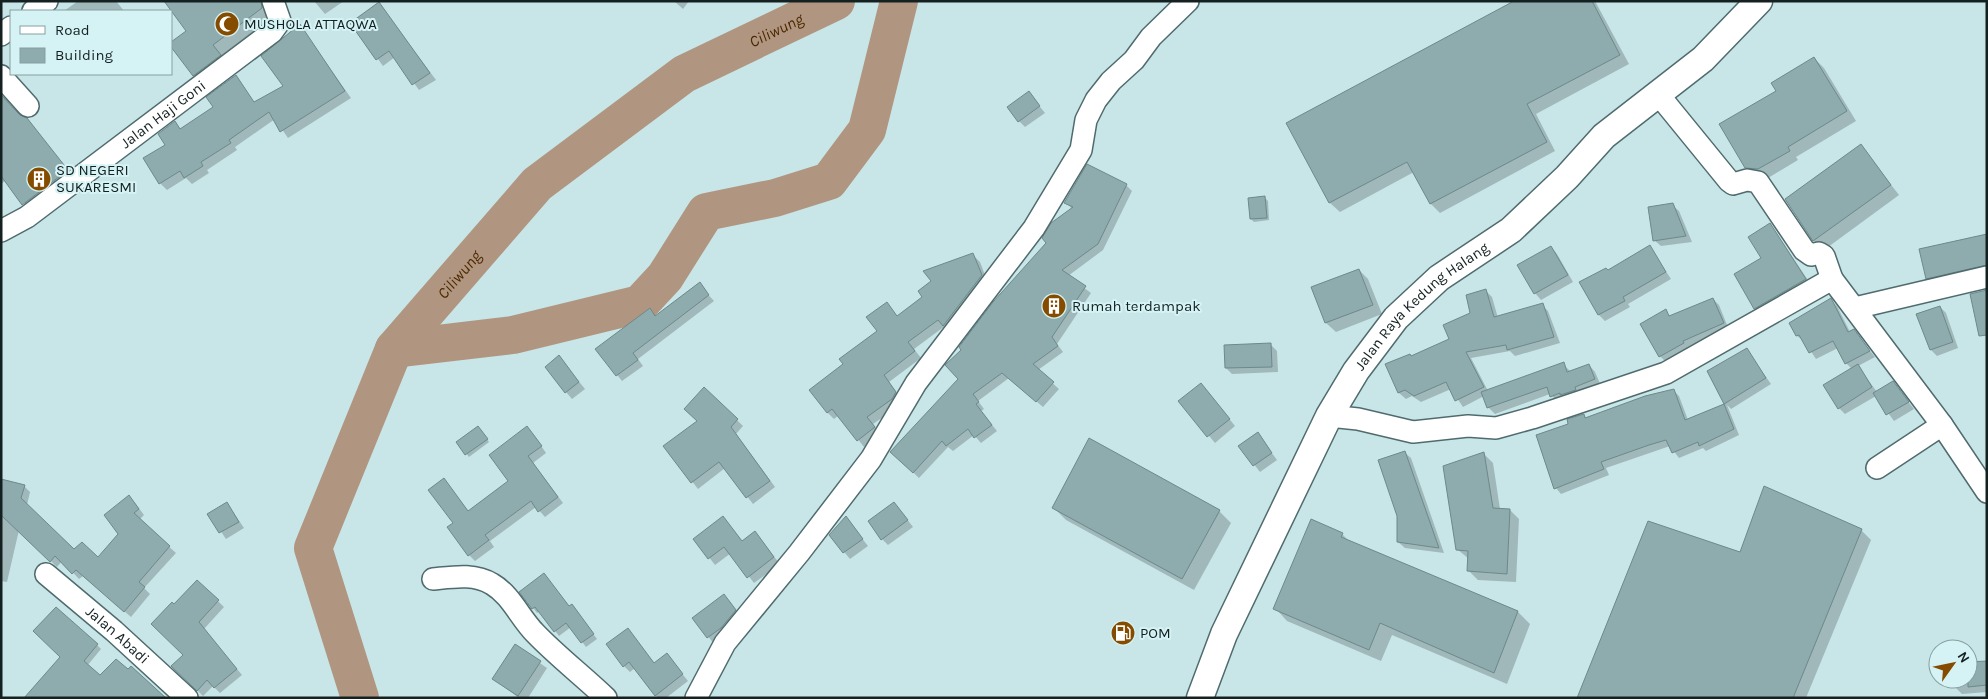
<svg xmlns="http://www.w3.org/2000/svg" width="1988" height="699" viewBox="0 0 1988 699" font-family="Karla,sans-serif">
<rect width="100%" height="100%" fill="#c8e6e8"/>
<g fill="#0003">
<path d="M78 1H116L124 11H64Z"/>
<path d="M216 1H267L271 18 222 55 229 65 203 84 194 75 188 31Z"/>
<path d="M314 1H344L325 14Z"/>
<path d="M674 1H689L683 9Z"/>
<path d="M1516 1H1595L1629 64 1536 114 1555 151 1440 213 1431 204 1414 172 1340 212 1330 203 1288 124Z"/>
<path d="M379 4 436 80 419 90 395 57 383 66 352 23Z"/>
<path d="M300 26 351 98 288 138 275 119 235 147 237 150 207 170 209 173 192 184 186 178 167 190 160 183 166 145 175 123 181 129 214 108 235 77 255 103 285 86Z"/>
<path d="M1814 58 1824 68 1856 121 1796 157 1798 160 1768 178 1755 177 1746 167 1777 91Z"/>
<path d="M1028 92 1045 113 1025 127 1019 121Z"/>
<path d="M1 96 29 124 71 176 31 211 6 180 1 184Z"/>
<path d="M1860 145 1899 195 1824 250 1814 241 1786 199Z"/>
<path d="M1126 185 1132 191 1103 250 1068 276 1091 293 1057 344 1063 352 1038 370 1059 389 1043 407 1009 378 978 401 984 409 981 411 997 431 981 443 974 435 953 451 948 447 919 478 898 458 959 379 963 350 1072 209 1066 202Z"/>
<path d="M1265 198 1268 201 1269 220 1254 222 1251 219Z"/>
<path d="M1672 205 1679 211 1692 242 1661 246 1654 240Z"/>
<path d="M1770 224 1812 286 1761 314 1755 308Z"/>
<path d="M1987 235V274L1935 286 1927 278Z"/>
<path d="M1551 247 1557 254 1573 282 1541 300 1535 293Z"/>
<path d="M1650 247 1671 279 1628 304 1630 307 1605 321 1599 315 1608 271Z"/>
<path d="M973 255 980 262 988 283 951 332 945 326 914 349 921 358 889 382 902 400 899 406 873 424 881 435 864 447 839 415 834 419 827 412 845 365 879 331 887 304 898 317Z"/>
<path d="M1359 270 1368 279 1382 314 1336 332 1326 323 1313 288Z"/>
<path d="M702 288 714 301 638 359 643 366 622 381 597 349 650 310 656 317Z"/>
<path d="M1486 291 1492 297 1498 318 1542 305 1548 311 1560 343 1515 356 1510 351 1471 358 1488 391 1563 364 1571 372 1589 365 1595 372 1601 386 1558 402 1550 394 1495 414 1488 407 1484 396 1463 407 1451 389 1421 402 1412 396 1406 399 1399 393 1387 365 1412 357 1451 340 1472 314Z"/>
<path d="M1713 299 1719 305 1729 330 1688 347 1690 349 1666 362 1660 356 1665 311 1671 317Z"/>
<path d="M1831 300 1837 306 1850 332 1854 331 1875 357 1858 366 1877 392 1893 383 1914 409 1894 421 1876 396 1845 414 1839 408 1852 369 1846 363 1838 348 1816 359 1804 341 1797 336Z"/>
<path d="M1940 307 1946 313 1958 348 1937 356 1931 350Z"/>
<path d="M1271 345 1277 351 1278 372 1232 374 1226 368Z"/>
<path d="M1746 349 1771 384 1731 409 1727 405 1739 435 1706 451 1703 448 1679 458 1670 446 1606 468 1609 475 1561 494 1556 488 1538 435 1570 425 1584 415 1587 419 1674 391 1679 396 1688 420 1725 404 1708 372Z"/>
<path d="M559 357 585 389 572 399 566 392Z"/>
<path d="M1207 391 1235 426 1215 443 1180 401Z"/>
<path d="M737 420 743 426 736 434 775 487 753 504 725 468 698 489 665 446Z"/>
<path d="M481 430 489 442 469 457 458 443Z"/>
<path d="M533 434 546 453 533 463 563 503 545 517 536 507 490 541 494 547 475 561 469 555 454 523 444 480 469 512 510 481Z"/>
<path d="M1258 434 1277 460 1260 472 1240 446Z"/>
<path d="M1404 452 1411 458 1444 553 1405 548 1398 542Z"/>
<path d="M1483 453 1493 463 1500 509 1510 510 1519 519 1516 582 1478 580 1469 571V559L1457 549Z"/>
<path d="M24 486 30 492 27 505 74 551 98 559 120 534 129 497 135 503 144 515 139 520 176 553 144 588 150 594 131 617 83 576 79 579 62 561 57 567 19 530 7 582 1 581V488Z"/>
<path d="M227 503 244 528 226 539 209 514Z"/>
<path d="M1053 507 1219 511 1231 523 1194 590 1066 520Z"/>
<path d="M900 510 913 527 888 545 882 539Z"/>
<path d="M723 518 743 542 755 533 780 564 754 583 731 553 715 565 695 539Z"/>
<path d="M846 518 868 546 850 559 830 535Z"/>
<path d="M1861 530 1871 540 1806 698H1579L1741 554Z"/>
<path d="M1342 534 1350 542 1518 612 1530 624 1507 684 1392 635 1381 661 1287 621 1275 608Z"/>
<path d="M544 575 569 607 576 610 597 639 586 647 571 627 559 636 540 611 537 613 521 592Z"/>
<path d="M197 581 224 607 204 629 242 675 220 693 213 686 203 696 173 666 184 655 174 606Z"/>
<path d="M724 596 742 617 714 644 694 618Z"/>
<path d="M628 630 655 664 667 655 688 681 666 698H658L635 668 630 672 624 666Z"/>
<path d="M97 645 101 649 87 666 100 677 128 671 132 667 166 698H26Z"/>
<path d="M515 646 547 668 528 698H519L493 679Z"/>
<path d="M1987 662V692L1962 694 1956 688 1955 679H1968V664Z"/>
</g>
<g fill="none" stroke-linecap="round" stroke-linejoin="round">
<g stroke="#b09680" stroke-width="38">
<path d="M394 349 513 335 640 304 665 277 706 212 775 198 829 181 867 130 899 1"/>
<path id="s1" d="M360 698 313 548 394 349 537 184 684 74 836 1"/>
</g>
</g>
<g fill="#8eabad" stroke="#6d898a">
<path d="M164 1H261L262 8 213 45 221 55 193 76 171 47V42L186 31Z"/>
<path d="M1514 1H1592L1620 55 1527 104 1547 142 1430 204 1407 162 1329 203 1286 123Z"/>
<path d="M379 2 430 73 412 85 389 51 376 60 350 23Z"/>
<path d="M300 24 345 91 280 132 269 112 229 140 231 143 201 162 203 166 184 178 180 171 159 184 143 158 165 145 158 134 175 121 180 129 213 107 206 97 236 75 254 102 283 86 261 56Z"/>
<path d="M1814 57 1847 111 1788 147 1790 151 1758 169 1745 168 1719 124 1776 91 1771 83Z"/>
<path d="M1029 91 1040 106 1018 122 1007 107Z"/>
<path d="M1 95 19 114 27 118 68 170 22 205 1 176Z"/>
<path d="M1861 144 1891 185 1813 241 1785 199Z"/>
<path d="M1087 164 1127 184 1098 244 1062 270 1086 286 1052 337 1058 346 1033 364 1054 382 1036 402 1002 373 973 394 979 402 976 404 992 425 974 438 968 429 946 446 942 441 913 473 890 452 958 379 945 365 961 350 959 347 993 302 1046 243 1042 238 1051 223 1073 207 1064 203Z"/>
<path d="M1265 196 1267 218 1250 219 1248 198Z"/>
<path d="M1673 203 1686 236 1653 241 1648 207Z"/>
<path d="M1770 223 1806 279 1754 309 1734 274 1761 258 1748 237Z"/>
<path d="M1987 234V265L1926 279 1919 249Z"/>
<path d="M1650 245 1666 272 1623 297 1625 301 1598 315 1579 282 1606 268 1608 270Z"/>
<path d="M1551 246 1568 275 1534 294 1517 265Z"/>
<path d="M973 253 982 275 943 326 938 320 908 342 915 351 884 375 896 392 892 399 867 417 875 427 857 441 832 409 827 413 809 390 843 364 839 359 877 331 866 317 887 302 897 316 922 297 918 291 931 281 923 271Z"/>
<path d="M1359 269 1373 305 1325 323 1311 287Z"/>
<path d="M700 282 709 295 633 353 638 360 616 376 595 349 650 308 655 316Z"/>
<path d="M1486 289 1494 317 1543 303 1554 337 1507 350 1506 345 1466 352 1484 387 1455 401 1446 382 1414 396 1405 390 1398 393 1385 364 1410 354 1411 356 1449 339 1443 325 1470 313 1466 295Z"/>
<path d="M1987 290V335L1979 336 1970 294Z"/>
<path d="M1713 298 1724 323 1683 341 1684 343 1659 357 1640 324 1666 309 1669 316Z"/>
<path d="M1831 298 1848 332 1854 329 1870 351 1845 364 1833 341 1809 353 1799 335 1796 336 1789 323Z"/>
<path d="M1940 306 1953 342 1930 350 1916 314Z"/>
<path d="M1271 343 1272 367 1225 368 1224 345Z"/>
<path d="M1747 348 1766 378 1724 404 1707 371Z"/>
<path d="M559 355 579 382 565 393 545 367Z"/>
<path d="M1564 362 1567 372 1589 364 1595 379 1575 387 1576 390 1560 395V393L1550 397 1547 387 1487 408 1481 392Z"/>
<path d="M1858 364 1872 387 1838 409 1823 385Z"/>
<path d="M1893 381 1909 402 1886 415 1873 393Z"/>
<path d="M1201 383 1230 419 1207 437 1178 401Z"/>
<path d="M704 387 738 419 731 427 770 481 746 498 719 462 691 483 663 446 697 421 684 409Z"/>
<path d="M1674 389 1685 420 1724 404 1734 429 1699 446 1698 442 1672 453 1666 440 1649 445 1601 462 1604 469 1554 489 1536 435 1568 424 1567 419 1584 414 1585 418 1645 396Z"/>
<path d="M478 426 488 439 465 455 456 442Z"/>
<path d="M527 426 542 446 528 456 558 497 538 512 531 501 485 535 489 540 468 556 447 527 453 523 428 490 444 478 468 511 508 481 489 455Z"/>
<path d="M1258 432 1272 453 1253 466 1238 446Z"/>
<path d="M1089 438 1220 510 1182 579 1052 508Z"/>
<path d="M1405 451 1439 548 1397 542V516L1378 460Z"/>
<path d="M1484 452 1493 508 1510 509 1507 574 1467 571 1468 551 1456 550 1443 466Z"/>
<path d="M1 479 25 485 21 498 74 549 82 542 98 557 118 534 104 515 129 495 139 509 134 513 170 546 139 582 145 587 124 612 76 570 72 574 55 556 50 562 1 515Z"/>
<path d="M1764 486 1862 529 1793 698H1577L1648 521 1740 552Z"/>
<path d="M227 502 239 522 219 533 207 514Z"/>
<path d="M894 502 908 520 881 540 868 521Z"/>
<path d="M723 516 742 541 755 531 774 557 747 578 724 547 708 559 693 539Z"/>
<path d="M846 516 863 539 843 553 829 535Z"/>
<path d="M1311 519 1343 533 1341 537 1518 611 1494 673 1380 623 1369 650 1273 609Z"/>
<path d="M544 573 569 606 572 604 594 634 581 643 566 623 554 632 535 607 532 609 519 592Z"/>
<path d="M197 580 219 600 199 622 237 669 214 688 207 680 197 691 171 666 183 655 151 624 172 602 174 604Z"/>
<path d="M724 594 736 610 721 628 707 638 692 618Z"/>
<path d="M56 607 98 644 84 661 100 675 116 659 128 669 131 666 166 698H24L60 657 33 631Z"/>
<path d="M628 628 654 663 667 653 683 674 655 696 629 662 623 667 606 644Z"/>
<path d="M515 644 541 661 518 696 492 679Z"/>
<path d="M1987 661V685L1968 687V662Z"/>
</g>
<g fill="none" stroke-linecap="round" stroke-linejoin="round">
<defs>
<g id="minor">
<path d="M33 11 47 1"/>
<path d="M1 35 11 27"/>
<path d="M1 76 28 106"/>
<path d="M1658 94 1729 181 1733 184 1747 180 1758 182 1804 250 1811 255 1819 253 1824 256 1832 279 1942 425 1987 492"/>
<path id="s2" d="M1 231 27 217 272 32 280 21 273 1"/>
<path d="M1855 308 1987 277"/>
<path d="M1329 416 1358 419 1413 432 1468 426 1496 428 1532 418 1666 373 1832 279"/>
<path d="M1877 468 1942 425"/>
<path id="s3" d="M46 574 114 631 187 698"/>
<path d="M433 579C453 577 474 573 492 584 511 595 520 618 535 633 557 656 583 676 606 698"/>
<path d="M696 698 725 643 799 553 871 459 916 383 1034 228 1081 150 1086 120 1096 100 1111 81 1134 60 1151 37 1188 1"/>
</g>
<g id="major">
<path id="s4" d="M1200 698 1224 634 1329 416 1356 371 1396 318 1439 278 1511 230 1567 177 1604 136 1703 59 1759 1"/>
</g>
</defs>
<use href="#minor" stroke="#506b6d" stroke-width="24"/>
<use href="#major" stroke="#506b6d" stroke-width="29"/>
<use href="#minor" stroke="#fff" stroke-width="21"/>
<use href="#major" stroke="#fff" stroke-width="26"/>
</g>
<defs>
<symbol id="mosque-disc" viewBox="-11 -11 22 22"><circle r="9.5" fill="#854c00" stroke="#d5f3f5"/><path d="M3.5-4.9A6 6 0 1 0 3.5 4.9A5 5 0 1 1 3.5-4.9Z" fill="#fff"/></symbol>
<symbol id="building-disc" viewBox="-11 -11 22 22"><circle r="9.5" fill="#854c00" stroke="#d5f3f5"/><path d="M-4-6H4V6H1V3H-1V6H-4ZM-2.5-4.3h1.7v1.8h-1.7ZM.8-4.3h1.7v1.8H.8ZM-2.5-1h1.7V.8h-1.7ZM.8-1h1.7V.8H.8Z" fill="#fff"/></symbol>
<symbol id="fuel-disc" viewBox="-11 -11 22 22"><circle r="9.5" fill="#854c00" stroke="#d5f3f5"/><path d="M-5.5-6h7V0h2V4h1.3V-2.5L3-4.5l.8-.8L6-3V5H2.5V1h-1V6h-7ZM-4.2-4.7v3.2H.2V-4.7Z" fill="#fff"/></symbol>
</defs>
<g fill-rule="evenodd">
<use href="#mosque-disc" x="213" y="10" width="28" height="28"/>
<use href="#building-disc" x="25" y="165" width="28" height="28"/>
<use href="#building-disc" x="1040" y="292" width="28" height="28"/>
<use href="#fuel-disc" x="1109" y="619" width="28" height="28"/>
</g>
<g text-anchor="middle" stroke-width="4" stroke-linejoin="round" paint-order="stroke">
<g font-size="15" fill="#152021" stroke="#d5f3f5" text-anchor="start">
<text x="244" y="29">MUSHOLA ATTAQWA</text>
<text x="56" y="175">SD NEGERI<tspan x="56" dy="17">SUKARESMI</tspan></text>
<text x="1072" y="311">Rumah terdampak</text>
<text x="1140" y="638">POM</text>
</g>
<g font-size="15" fill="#152021" stroke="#d5f3f5">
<text dy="5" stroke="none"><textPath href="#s2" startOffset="200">Jalan Haji Goni</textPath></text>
<text dy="5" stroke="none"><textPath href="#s4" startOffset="456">Jalan Raya Kedung Halang</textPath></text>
<text dy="5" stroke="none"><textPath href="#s3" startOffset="94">Jalan Abadi</textPath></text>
</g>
<g font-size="16" font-style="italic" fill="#4d2900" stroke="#d5f3f5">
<text dy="6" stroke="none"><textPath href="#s1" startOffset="876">Ciliwung</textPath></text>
<text dy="6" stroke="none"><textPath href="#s1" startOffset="471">Ciliwung</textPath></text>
</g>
</g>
<rect width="1988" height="699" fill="none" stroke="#152021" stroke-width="5"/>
<rect x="10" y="10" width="162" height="65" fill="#d5f3f5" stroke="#889fa0"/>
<rect x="20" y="26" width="25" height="8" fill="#ffffff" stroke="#889fa0"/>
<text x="55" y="35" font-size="15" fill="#152021">Road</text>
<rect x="20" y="48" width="25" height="15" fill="#8eabad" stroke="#889fa0"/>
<text x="55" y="60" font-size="15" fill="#152021">Building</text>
<g transform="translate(1953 664) rotate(57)"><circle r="24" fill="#d5f3f5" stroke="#889fa0"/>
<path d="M0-4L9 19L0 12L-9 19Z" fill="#854c00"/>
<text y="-8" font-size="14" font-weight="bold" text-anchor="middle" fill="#152021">N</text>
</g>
</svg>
